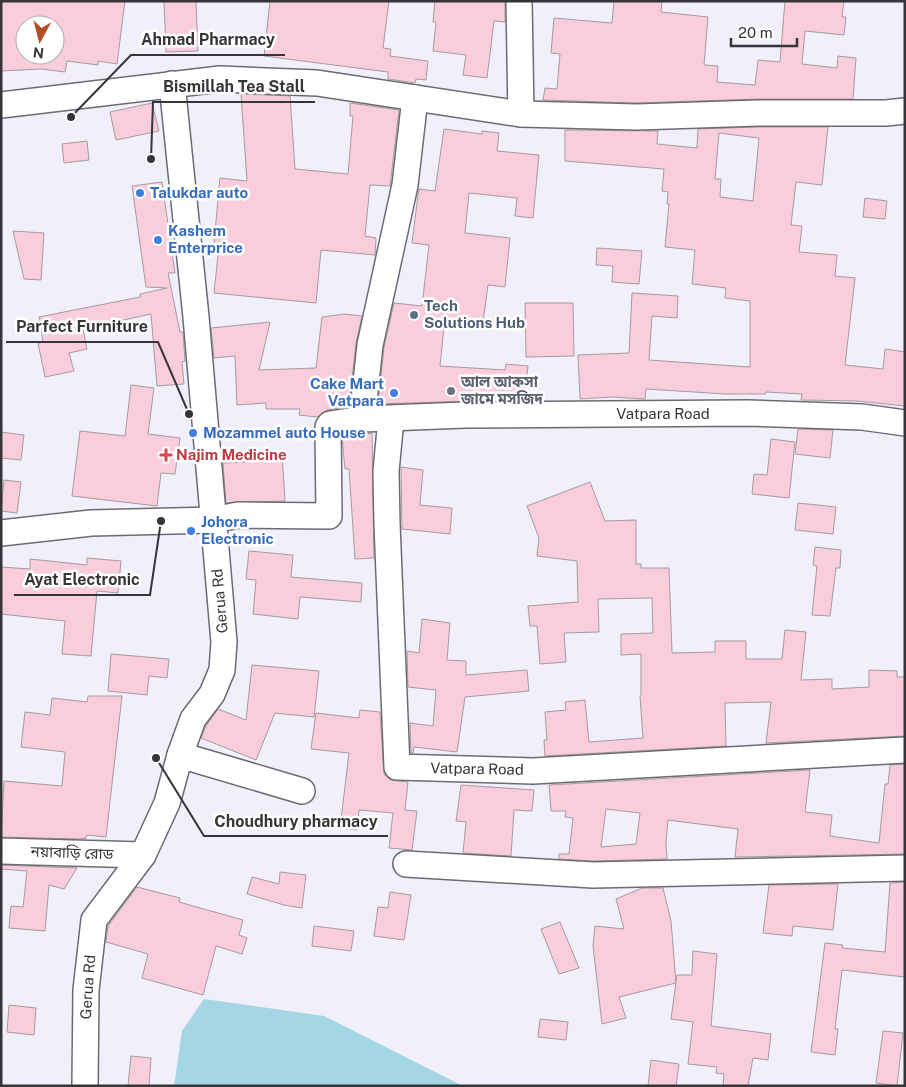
<svg xmlns="http://www.w3.org/2000/svg" width="906" height="1087" viewBox="0 0 906 1087" font-family="'Public Sans','Noto Sans Bengali',sans-serif">
<rect width="100%" height="100%" fill="#f1effa"/>
<path fill="#a5d6e6" d="M204 999 324 1016 463 1086H174L182 1031Z"/>
<g fill="#facddd" stroke="#a69b9f" fill-rule="evenodd">
<path d="M1 1H125L117 64 98 61V65L67 61 65 72 41 69 1 71ZM25 25H55V55H25Z"/>
<path d="M164 1H196L198 51 166 52Z"/>
<path d="M270 1H389L383 48 391 49 390 56 428 61 426 80 416 79 415 83 388 79V72L264 56Z"/>
<path d="M435 1H505V22L494 21 487 78 463 75 466 55 433 51 436 22H433Z"/>
<path d="M614 1H662L661 12 708 17 704 65 718 66 717 82 755 85 758 60 780 62 785 1H844L842 17H846L844 35 805 31 802 64 837 68 838 56 856 58 853 99H758L637 103 543 100 545 88 557 89 560 54 551 53 554 18 612 23Z"/>
<path d="M241 94 290 96 295 169 348 174 353 116H350V103L399 110 390 186 370 185 365 236 376 238 375 255 321 250 316 303 214 293 218 255 213 254 220 178 247 181Z"/>
<path d="M152 103 159 131 116 140 110 112Z"/>
<path d="M758 127H828L822 185 796 182 791 225 802 226 799 252 837 255 835 276 855 278 845 365 883 369 885 349 905 352V406L857 401 801 400 802 394 766 392 765 394H725L646 389 645 399 612 397 580 399 578 355 629 353 632 293 678 296 677 318 652 316 649 360 750 367V301L725 298 726 288 692 284 695 250 665 247 669 204H667L668 192 662 191 664 169 565 161V130L658 131 657 144 697 148 698 129ZM719 133 759 138 753 201 720 197 721 179H715Z"/>
<path d="M444 129 482 134V131L499 133 497 151 539 155 533 218 515 216 517 198 469 193 465 233 510 238 505 287 488 285 482 330 444 327 440 366 505 370 506 364 528 366 524 400 475 397V401L378 404 384 347 394 303 422 306 429 245 412 243 418 195 419 189 435 191Z"/>
<path d="M87 141 89 160 64 163 62 144Z"/>
<path d="M162 182 175 273H168L180 332H183L185 361 182 362 184 384 157 386 151 314 83 329 87 349 69 353 74 371 45 377 38 343 43 342 39 317 140 297V294L167 288 146 287 132 186Z"/>
<path d="M865 198 887 201 885 219 863 217Z"/>
<path d="M13 231 44 233 41 280 24 279Z"/>
<path d="M597 248 642 251 639 284 612 282 613 266 596 265Z"/>
<path d="M525 303H573L574 356 526 357Z"/>
<path d="M344 314 362 316 356 343 349 406 327 410 317 417 299 415 300 409H266V403L237 405 235 356 214 358 211 328 270 322 259 370 316 368 322 317Z"/>
<path d="M131 385 154 388 148 434 180 438 175 474 161 473 157 506 72 496 80 431 125 436Z"/>
<path d="M798 429 833 430 830 458 795 454Z"/>
<path d="M1 432 24 435 21 460 1 458Z"/>
<path d="M372 433 374 558 355 559 349 469H345L342 437Z"/>
<path d="M771 439 795 442 789 498 752 494 754 474 767 475Z"/>
<path d="M282 453 285 501 226 503 223 463 245 462V456Z"/>
<path d="M401 467 423 470 420 505 452 508 450 534 402 529Z"/>
<path d="M4 480 21 482 17 513 1 511Z"/>
<path d="M590 482 605 521 636 520V564H641V568H669L672 653 715 652V641H746V659H782L785 630 806 632 801 680 832 679V689L869 687V670L897 671V677H905V736L766 743 771 702 725 703 726 746 545 756 544 740H547L545 712 566 710 565 702 585 700 589 742 643 738 640 696 641 695V654L621 655V634L653 633 652 598 598 599 599 632 564 633 566 662 540 664 537 626H530L528 606 578 602 577 561 537 556 539 538 527 506Z"/>
<path d="M798 503 836 507 833 534 795 530Z"/>
<path d="M815 547 841 550 840 568H836L830 616 812 615 817 566 813 565Z"/>
<path d="M249 551 293 555 291 577 362 583 361 602 300 597 298 619 253 614 256 580 246 579Z"/>
<path d="M87 558 121 561 118 593 97 591 91 656 62 654 65 621 1 614V567L30 569V559L87 565Z"/>
<path d="M422 619 450 623 447 660 466 661V675L527 670 529 691 465 697 457 752 414 747 413 753H411L410 723 433 726 436 690 408 687 407 651 419 653Z"/>
<path d="M111 654 169 659 167 678 149 676 147 695 108 691Z"/>
<path d="M252 665 319 671 314 717 275 713 256 760 201 738 206 726 218 709 246 720Z"/>
<path d="M88 696H122L106 837 87 835 86 838 80 839 1 837 4 781 62 786 65 752 21 747 25 712 50 715 52 698 87 702Z"/>
<path d="M360 710 380 712 384 774 390 780 408 782 405 810 417 811 412 850 389 848 393 813 359 810 357 830 340 828 349 753 311 749 316 713 359 718Z"/>
<path d="M905 764V854L735 857 738 829 668 820 666 842 667 859 593 861 559 859V854H569L573 818 565 817 566 811H551L549 785 810 770 805 812 832 815 830 836 879 843 885 784H888L890 765ZM606 809 640 813 636 844 601 847Z"/>
<path d="M461 785 534 790 532 811 514 810 511 856 463 853 466 822 456 821Z"/>
<path d="M1 865 77 868 64 889 49 885 45 931 9 928 11 906 23 907 27 871 1 869Z"/>
<path d="M280 872 306 875 302 908 284 905 247 894 252 877 279 884Z"/>
<path d="M905 882V977L842 970 835 1029H838L835 1055 811 1052 825 943 843 945 842 948 885 952 890 883Z"/>
<path d="M838 884 833 930 793 926 792 936 763 933 769 885Z"/>
<path d="M137 887 180 898 179 902 243 920 239 935 247 938 242 954 216 946 203 995 142 978 148 954 106 942 108 926Z"/>
<path d="M642 888H663L671 921 676 983 619 997 626 1018 602 1024 593 946 595 926 624 929 616 899Z"/>
<path d="M390 892 411 895 404 940 374 936 378 907 388 908Z"/>
<path d="M560 922 579 968 559 974 541 929Z"/>
<path d="M314 926 354 931 351 951 312 946Z"/>
<path d="M693 951 717 954 711 1026 771 1034 768 1060 753 1058 748 1086H723L724 1074 716 1073 717 1067 688 1064 693 1022 671 1019 677 975H692Z"/>
<path d="M9 1005 36 1008 34 1035 7 1032Z"/>
<path d="M540 1019 568 1022 566 1040 538 1037Z"/>
<path d="M883 1031 903 1033 897 1086 876 1083Z"/>
<path d="M131 1056 151 1058 149 1086H128Z"/>
<path d="M651 1060 679 1064 676 1086H648Z"/>
</g>
<g fill="none" stroke-linecap="round" stroke-linejoin="round">
<defs>
<g id="minor">
<path d="M519 1 521 114"/>
<path d="M1 105 220 79 317 83 521 114 637 117 758 113H886L905 111"/>
<path d="M362 419 370 345 405 185 415 98"/>
<path d="M391 419 386 471 387 524 397 767 533 771 905 750"/>
<path d="M1 533 91 523 213 520 238 515 329 516 328 427 330 424 362 419 465 415 747 413 862 417 905 423"/>
<path d="M180 755 302 791"/>
<path d="M1 851 143 855"/>
<path d="M406 864 593 875 905 868"/>
<path d="M85 1086 86 990 94 920 143 855 167 803 180 755 193 719 212 694 222 670 224 642 196 317 172 84"/>
</g>
</defs>
<use href="#minor" stroke="#6c6b74" stroke-width="28"/>
<use href="#minor" stroke="#fff" stroke-width="25"/>
</g>
<g fill="#3f7fe0" stroke="#fff" stroke-width="2">
<circle cx="140" cy="193" r="5"/>
<circle cx="158" cy="240" r="5"/>
<circle cx="394" cy="393" r="5"/>
<circle cx="193" cy="433" r="5"/>
<circle cx="191" cy="531" r="5"/>
</g>
<circle fill="#5c6f8a" stroke="#fff" stroke-width="2" cx="414" cy="315" r="5"/>
<circle fill="#6b7280" stroke="#fff" stroke-width="2" cx="451" cy="391" r="5"/>
<path fill="#e0444e" stroke="#fff" stroke-width="2" d="M163.5 447.5h5v5h5v5h-5v5h-5v-5h-5v-5h5z"/>
<g text-anchor="middle" stroke-width="5" stroke-linejoin="round" paint-order="stroke">
<g font-size="15" font-weight="bold" fill="#366cbe" stroke="#fff" text-anchor="start">
<text x="150" y="198">Talukdar auto</text>
<text x="168" y="236">Kashem<tspan x="168" dy="17">Enterprice</tspan></text>
<text x="384" y="389" text-anchor="end">Cake Mart<tspan x="384" dy="17">Vatpara</tspan></text>
<text x="203" y="438">Mozammel auto House</text>
<text x="201" y="527">Johora<tspan x="201" dy="17">Electronic</tspan></text>
</g>
<g font-size="15" font-weight="bold" fill="#4e5e75" stroke="#fff" text-anchor="start">
<text x="424" y="311">Tech<tspan x="424" dy="17">Solutions Hub</tspan></text>
</g>
<g font-size="15" font-weight="bold" fill="#5b616d" stroke="#fff" text-anchor="start">
<text x="461" y="387">আল আকসা<tspan x="461" dy="17">জামে মসজিদ</tspan></text>
</g>
<g font-size="15" fill="#36363a" stroke="#fff">
<text x="663" y="419">Vatpara Road</text>
<text transform="translate(220 601) rotate(-95)" y="5">Gerua Rd</text>
<text transform="translate(477 769) rotate(1)" y="5">Vatpara Road</text>
<text transform="translate(72 853) rotate(2)" y="5">নয়াবাড়ি রোড</text>
<text transform="translate(88 987) rotate(-86)" y="5">Gerua Rd</text>
</g>
<g font-size="15" font-weight="bold" fill="#be3a42" stroke="#fff" text-anchor="start">
<text x="176" y="460">Najim Medicine</text>
</g>
</g>
<path fill="none" stroke="#36363a" stroke-width="2" d="M71 117L131 55H285M151 159L153 102H315M189 414L158 342H6M161 521L150 595H14M156 758L204 836H388"/>
<g fill="#36363a" stroke="#fff" stroke-width="2">
<circle cx="71" cy="117" r="5"/>
<circle cx="151" cy="159" r="5"/>
<circle cx="189" cy="414" r="5"/>
<circle cx="161" cy="521" r="5"/>
<circle cx="156" cy="758" r="5"/>
</g>
<g font-size="16" text-anchor="middle" font-weight="bold" fill="#36363a" stroke="#fff" stroke-width="5" stroke-linejoin="round" paint-order="stroke">
<text x="208" y="45">Ahmad Pharmacy</text>
<text x="234" y="92">Bismillah Tea Stall</text>
<text x="82" y="332">Parfect Furniture</text>
<text x="82" y="585">Ayat Electronic</text>
<text x="296" y="827">Choudhury pharmacy</text>
</g>
<rect width="906" height="1087" fill="none" stroke="#36363a" stroke-width="5"/>
<g transform="translate(40 40) rotate(187)"><circle r="24" fill="#ffffff" stroke="#afafb0"/>
<path d="M0-4L9 19L0 12L-9 19Z" fill="#b34d22"/>
<text y="-8" font-size="14" font-weight="bold" text-anchor="middle" fill="#36363a">N</text>
</g>
<path d="M731 38v8h66v-8" fill="none" stroke="#36363a" stroke-width="2.5"/>
<text x="738" y="38" font-size="15" fill="#36363a" stroke="#ffffff" stroke-width="4" paint-order="stroke">20 m</text>
</svg>
